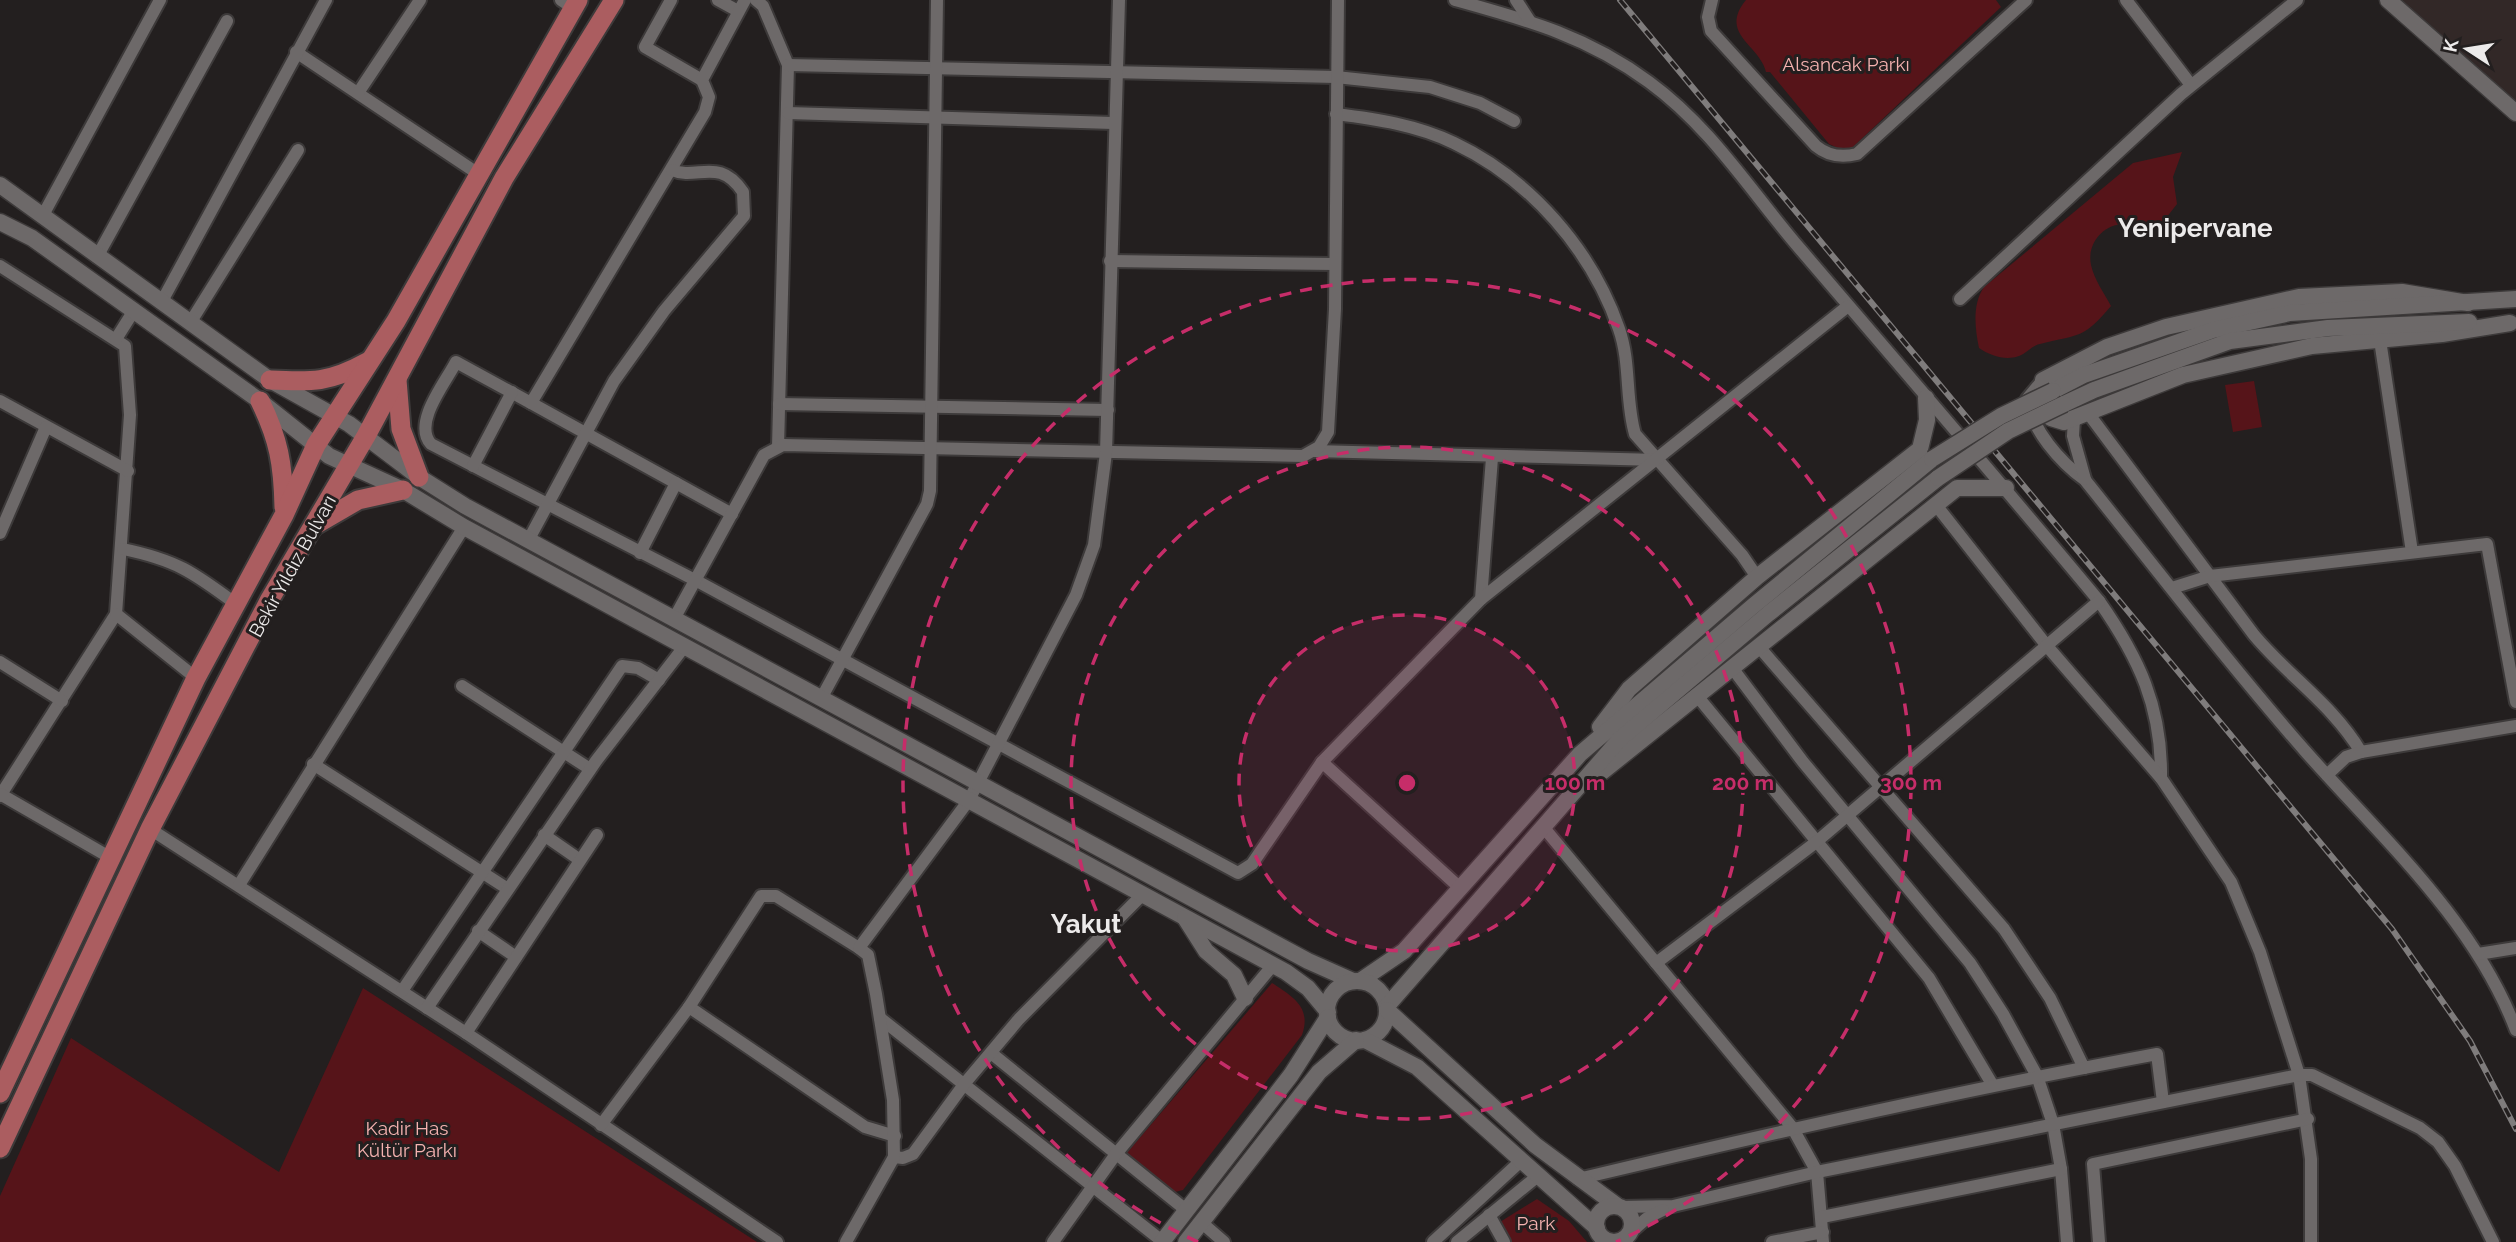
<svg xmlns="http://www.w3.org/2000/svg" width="2516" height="1242" viewBox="0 0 2516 1242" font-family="Raleway,sans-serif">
<rect width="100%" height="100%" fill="#231f1f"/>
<path fill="#322827" d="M2393 0H2516V106Z"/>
<g fill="#561419">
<path d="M1746 0H1996L2001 7 1852 148 1840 149 1829 144 1770 72H1766C1760 45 1718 34 1746 0Z"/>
<path d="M2182 152 2173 177 2177 204 2152 236C2146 233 2139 227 2132 225 2108 219 2086 241 2091 265 2094 279 2104 293 2111 306 2083 339 2080 334 2040 344 2034 345 2031 349 2026 352 2012 363 1992 357 1979 348 1975 329 1972 304 1984 287L2133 163Z"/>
<path d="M2254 381 2262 427 2233 432 2225 385Z"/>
<path d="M1272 983C1292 996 1312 1007 1302 1035L1183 1190 1171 1193 1125 1155Z"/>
<path d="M363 988 757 1242H0V1196L71 1038 279 1172Z"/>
<path d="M1537 1199 1569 1221 1587 1242H1505L1500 1222Z"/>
</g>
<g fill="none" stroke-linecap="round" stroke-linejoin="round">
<defs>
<g id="minor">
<path d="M561 0 573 8"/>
<path d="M671 0 645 47 702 80"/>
<path d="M718 0 738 11"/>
<path d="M756 0 763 6 788 65 778 447"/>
<path d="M1455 0C1527 20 1587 36 1649 82 1712 128 1751 192 1801 250 1901 367 2001 483 2099 601 2139 658 2162 707 2161 778"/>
<path d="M1516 0 1529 20"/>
<path d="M1712 0 1708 17 1711 31 1816 146C1828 156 1841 158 1857 154L2026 0"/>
<path d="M2126 0 2191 85"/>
<path d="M296 52 477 173"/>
<path d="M788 65 1336 77 1430 87 1480 103 1514 121"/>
<path d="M358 93 420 0"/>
<path d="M788 113 1113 123"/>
<path d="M1336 114C1376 119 1417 125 1454 143 1530 179 1592 250 1619 329 1631 363 1625 400 1635 434L1742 555 1757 577"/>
<path d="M42 217 160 0"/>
<path d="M97 257 227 21"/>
<path d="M1110 261 1335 264"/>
<path d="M0 266 125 346 130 415 116 614 0 796"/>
<path d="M1960 299 2181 94 2297 0"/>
<path d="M161 303 326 0"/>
<path d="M190 323 298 150"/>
<path d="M116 339 133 312"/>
<path d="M2380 340 2412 552"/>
<path d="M2043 380 2027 399C2032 430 2060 462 2085 480 2158 571 2229 664 2306 752 2382 838 2474 920 2516 1030"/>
<path d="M0 401 128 471"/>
<path d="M531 403 456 362C446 382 412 423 431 444L695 580 1238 873 1252 864 1322 762 1481 599 1492 458"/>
<path d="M779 404 1108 410"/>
<path d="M2088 413 2254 635C2289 677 2332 704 2361 752"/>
<path d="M2074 419 2073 436 2085 479"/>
<path d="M1314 451 1658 460"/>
<path d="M473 466 512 392"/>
<path d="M1936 505 2047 646 2161 778 2231 882 2260 952 2299 1075 2311 1159V1242"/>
<path d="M732 514 531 403 705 112 709 97 702 80 745 0"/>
<path d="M0 533 46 427"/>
<path d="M529 539 614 381 664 311 744 216 743 192C719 156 697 181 672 170"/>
<path d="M123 549C176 560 193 572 236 604"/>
<path d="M640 553 676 483"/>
<path d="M2172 588 2210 576 2487 544 2516 702"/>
<path d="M1481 599 1848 306"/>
<path d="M116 614 196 678"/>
<path d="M675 617 764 455 783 445 1303 456 1319 447 1328 432 1335 309 1338 0"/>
<path d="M1760 648 2004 929 2050 998 2084 1068"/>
<path d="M0 662 62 701"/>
<path d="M1733 669 1803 762 1970 963 2003 1014 2037 1076 2053 1124 2061 1169 2067 1242"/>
<path d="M462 686 590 769"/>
<path d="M822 697 927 504 930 491 937 0"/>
<path d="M1698 697 1929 978 1992 1084"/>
<path d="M1322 762 1459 887"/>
<path d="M313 764 508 889"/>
<path d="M2327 775 2346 757 2361 752 2516 726"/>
<path d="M0 794 111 858"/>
<path d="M150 829 466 1033 777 1242"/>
<path d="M1545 829 1792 1127 1817 1172 1823 1242"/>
<path d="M544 835 580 860"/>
<path d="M239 885 464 527"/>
<path d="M478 931 516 957"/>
<path d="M2478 954 2516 948"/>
<path d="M1656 963 1815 843 2099 601"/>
<path d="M402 991 622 666 638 668 659 680"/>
<path d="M689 1007 865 1127 895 1136"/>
<path d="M427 1008 596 761 684 647"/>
<path d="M880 1018 1162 1241"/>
<path d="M466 1033 597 835"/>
<path d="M991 1053 1186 1210"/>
<path d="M601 1125 689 1007 761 896H776L859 948"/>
<path d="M894 1157 903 1158 913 1154 965 1083 1019 1019 1143 894"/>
<path d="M1578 1179C1770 1133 1963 1090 2157 1054L2163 1102"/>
<path d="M1621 1207 1673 1206 1817 1172 2299 1075H2312L2420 1128 2438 1142 2455 1166 2493 1242"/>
<path d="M1489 1215 1504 1242"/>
<path d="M1822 1217 2061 1169"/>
<path d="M1201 1222 1224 1242"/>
<path d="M1631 1232 1647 1218 1663 1210"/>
<path d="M846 1242 894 1157 893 1100 876 994 868 955 859 948 969 800 1076 595 1094 545 1106 453 1119 0"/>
<path d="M1053 1242 1116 1154 1273 965"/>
<path d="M1433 1242 1522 1160"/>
<path d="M1457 1242 1539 1175"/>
<path d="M1772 1242 1823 1232"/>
<path d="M2099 1242 2093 1164 2308 1119"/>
</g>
<g id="tertiary">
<path d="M2388 0 2516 113"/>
<path d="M0 185 270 380 349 424 419 477 465 506 1308 961 1353 981"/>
<path d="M0 222 32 238 260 401 329 456 403 490 464 527 1286 972 1308 988 1328 1012"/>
<path d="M2468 303 2402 292 2299 297 2166 327 2107 347 2043 380 2041 403 2051 418 2064 422 2183 375 2312 346 2442 334 2510 323"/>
<path d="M2053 391 2084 375 2213 330 2290 313 2516 299"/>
<path d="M2064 404 2094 390 2230 341 2328 328 2469 322"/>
<path d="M1600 727 1629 689 1757 577 1920 449 1927 420 1926 398"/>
<path d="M1602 772 1957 488H2006"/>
<path d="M1185 918 1206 951 1234 975 1245 998"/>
<path d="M1360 981 1404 951 1580 754 1753 606 1932 459"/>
<circle cx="1357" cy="1011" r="30"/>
<path d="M1387 1006 1620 739 1768 614 1938 478"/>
<path d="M1387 1010 1535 1145 1616 1205"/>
<path d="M1365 1040 1417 1067 1597 1228"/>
<circle cx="1614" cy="1224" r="18"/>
<path d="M1162 1242 1291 1075 1328 1017"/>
<path d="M1186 1242 1319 1072 1356 1040"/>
</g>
<g id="primary">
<path d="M270 380C312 382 329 383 367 362"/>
<path d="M397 380 401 429 419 477"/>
<path d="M260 401C279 440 283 464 284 507"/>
<path d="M315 525 358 500 403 490"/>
<path d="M0 1093 196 678 284 515 316 445 396 321 578 0"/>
<path d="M0 1148 150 829 270 599 366 436 504 178 614 0"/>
</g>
</defs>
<use href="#minor" stroke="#3d3a3a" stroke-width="16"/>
<use href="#tertiary" stroke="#3d3a3a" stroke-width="19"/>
<use href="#primary" stroke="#3d3a3a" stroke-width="23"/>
<use href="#minor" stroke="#6d6969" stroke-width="12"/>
<use href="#tertiary" stroke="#6d6969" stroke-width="16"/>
<use href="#primary" stroke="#ab5d60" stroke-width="19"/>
<defs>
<path id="rail" d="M1620 0 2392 929 2470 1041 2516 1129"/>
</defs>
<use href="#rail" stroke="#7f7c7c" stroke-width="6"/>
<use href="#rail" stroke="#231f1f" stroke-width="3.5" stroke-dasharray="10" stroke-linecap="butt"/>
<defs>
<g id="tertiary-bridge">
<path d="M1932 459 2001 416 2053 391"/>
<path d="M1938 478 2008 431 2064 404"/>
</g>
</defs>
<use href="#tertiary-bridge" stroke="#3d3a3a" stroke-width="19" stroke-linecap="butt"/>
<use href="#tertiary-bridge" stroke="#6d6969" stroke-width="16"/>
</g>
<circle cx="1407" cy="783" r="168" fill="#c62d69" fill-opacity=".12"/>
<g fill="none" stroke="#c62d69" stroke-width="3.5" stroke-dasharray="12 9">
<circle cx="1407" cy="783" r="168"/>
<circle cx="1407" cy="783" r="336"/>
<path d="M1198 1242A504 504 0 1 1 1616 1242"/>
</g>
<g text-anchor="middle" stroke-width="6" stroke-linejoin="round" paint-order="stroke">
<g font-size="19" fill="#f5b2b0" stroke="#231f1f">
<text x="1846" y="71">Alsancak Parkı</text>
<text x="407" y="1135">Kadir Has<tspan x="407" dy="22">Kültür Parkı</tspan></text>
<text x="1536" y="1230">Park</text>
</g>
<g font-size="19" fill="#eceaea" stroke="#231f1f">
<text transform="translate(292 566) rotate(-61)" y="7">Bekir Yıldız Bulvarı</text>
</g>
<g font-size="26" font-weight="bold" fill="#eceaea" stroke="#231f1f">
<text x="2195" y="237">Yenipervane</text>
<text x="1086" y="933">Yakut</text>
</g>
</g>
<circle cx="1407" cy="783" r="10" fill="#c62d69" stroke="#231f1f" stroke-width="3.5"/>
<g font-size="21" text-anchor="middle" font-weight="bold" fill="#c62d69" stroke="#231f1f" stroke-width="6" stroke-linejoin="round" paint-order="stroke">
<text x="1575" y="790">100 m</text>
<text x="1743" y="790">200 m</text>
<text x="1911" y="790">300 m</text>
</g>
<g transform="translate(2467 49) rotate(282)" stroke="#231f1f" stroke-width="5" paint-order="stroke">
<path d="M0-5L12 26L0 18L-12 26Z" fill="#eceaea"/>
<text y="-10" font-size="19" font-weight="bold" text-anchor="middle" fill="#eceaea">K</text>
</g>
</svg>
